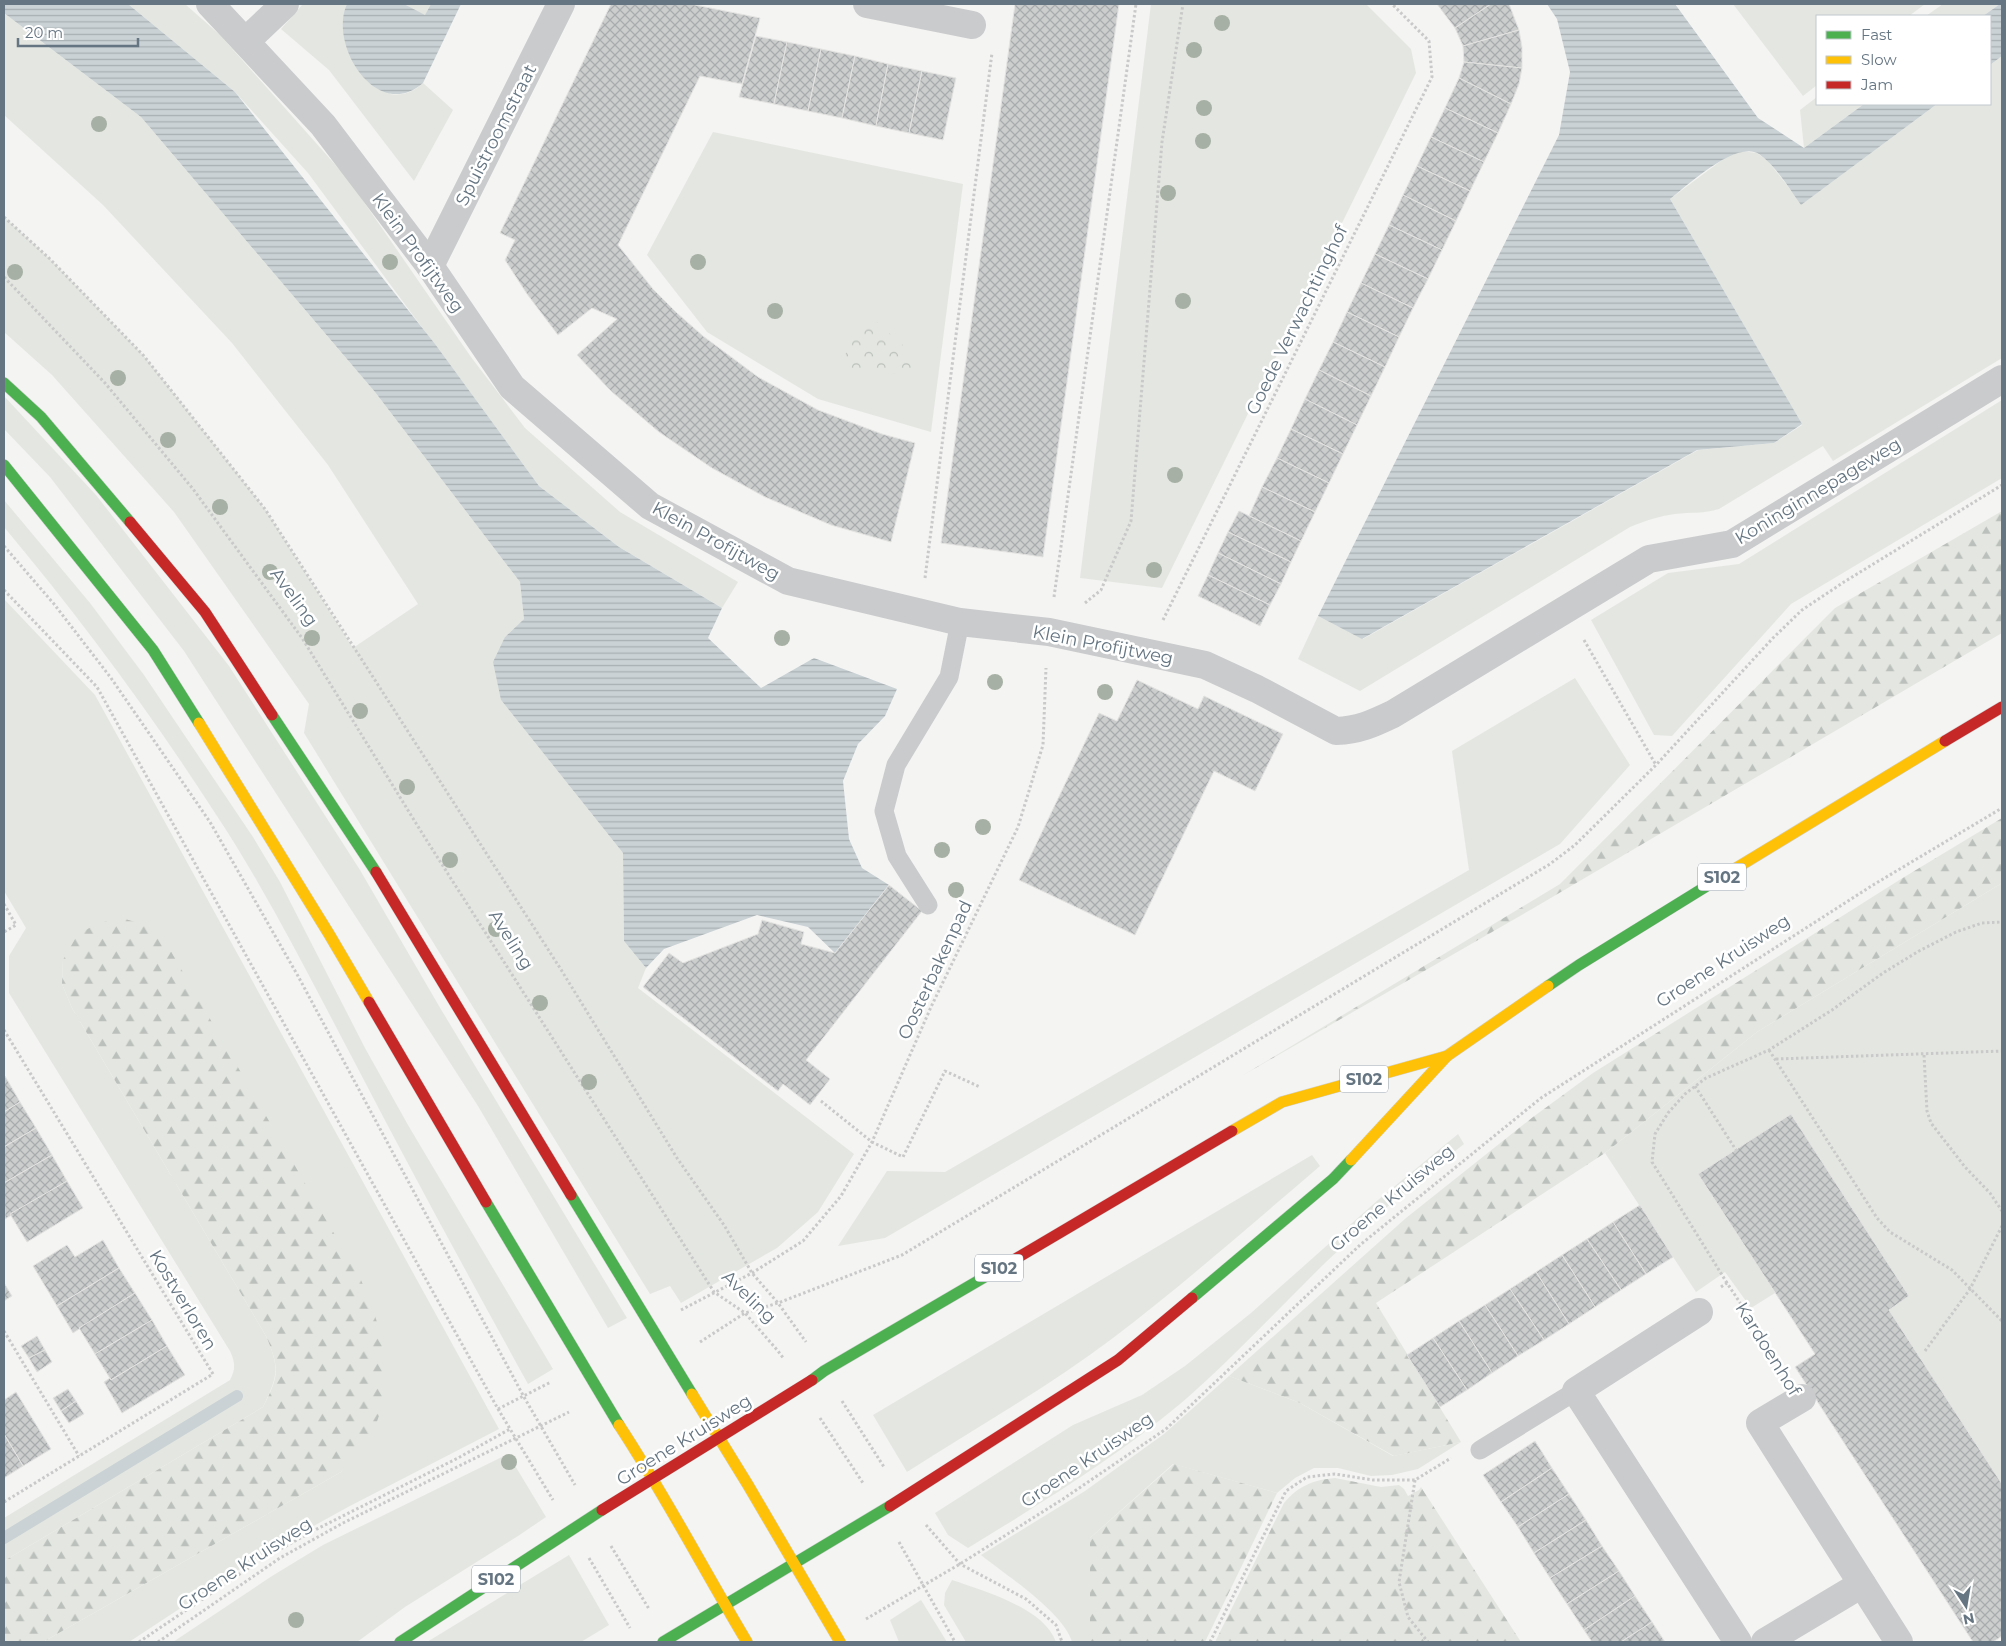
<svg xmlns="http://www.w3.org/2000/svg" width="2006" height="1646" viewBox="0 0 2006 1646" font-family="Montserrat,sans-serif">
<defs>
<pattern id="forest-firs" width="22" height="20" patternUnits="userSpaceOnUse" patternTransform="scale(1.25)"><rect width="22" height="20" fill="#e4e7e1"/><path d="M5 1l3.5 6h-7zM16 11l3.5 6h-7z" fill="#bcc0bc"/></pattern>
<pattern id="park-crowns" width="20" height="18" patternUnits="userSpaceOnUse" patternTransform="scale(1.25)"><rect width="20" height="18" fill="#e4e7e1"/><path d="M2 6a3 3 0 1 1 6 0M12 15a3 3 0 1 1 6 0" fill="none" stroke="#bcc0bc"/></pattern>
<pattern id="water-rules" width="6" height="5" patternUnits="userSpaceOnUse" patternTransform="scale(1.25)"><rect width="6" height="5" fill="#cad2d5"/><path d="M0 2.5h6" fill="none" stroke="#a8afb2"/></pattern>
<pattern id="building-cross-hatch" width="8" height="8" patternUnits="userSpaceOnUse" patternTransform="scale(1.25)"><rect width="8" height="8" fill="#cccece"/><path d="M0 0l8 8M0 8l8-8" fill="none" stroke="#a9acad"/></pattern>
</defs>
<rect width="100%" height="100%" fill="#f4f4f3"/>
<g fill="#e4e7e1">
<path d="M128 4H185L220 35 348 179 471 357 525 428 620 512 738 582 722 608 619 547 539 486 308 173 235 92Z"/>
<path d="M303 4H347L345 10 390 94C404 96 413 92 423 83L453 110 414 181 329 70 281 29Z"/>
<path d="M404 4H431L425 16Z"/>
<path d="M1151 4H1366L1411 49 1416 73 1162 588 1080 578Z"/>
<path d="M1733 4H1925L1909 16H1817V85L1803 96Z"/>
<path d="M1943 4H2000L1983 16H1926Z"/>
<path d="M4 13 141 117 375 392 520 582 524 619 505 637 501 700 623 853 624 941 646 968 638 988 854 1154 818 1212 777 1248 681 1303 670 1286 650 1294 304 733 309 704 174 512 52 375 4 332V217L50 259 144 356 265 509 353 648 418 604 328 465 232 343 103 205 4 115Z"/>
<path d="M2002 56V358L1833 461 1823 446 1719 509C1704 514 1690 512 1675 514 1659 516 1645 521 1630 527L1360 691 1298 659 1318 616 1363 639 1698 450 1774 443 1802 425 1670 199 1726 157 1741 151 1757 153 1768 161 1802 204 1937 104H1990V65Z"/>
<path d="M1817 97V104H1864L1804 148 1800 110Z"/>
<path d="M713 132 963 184 931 432 818 399 707 332 647 255Z"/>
<path d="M4 396 96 495 229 666 360 870 439 1006 627 1318 608 1328 478 1106 184 651 50 477 4 429Z"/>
<path d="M2002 400V478L1791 604 1672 736 1654 735 1591 620 1668 573 1739 564Z"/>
<path d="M4 500 90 603 144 675 253 837 280 882 365 1048 408 1125 553 1369 528 1384C469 1277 411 1171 355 1063 311 980 269 895 217 816 152 715 81 619 4 527Z"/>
<path d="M4 599 95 695 499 1429 348 1507 263 1554 129 1642H43L341 1472 374 1426 385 1385 63 960 62 984 72 1008 266 1336C280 1369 278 1375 263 1407L4 1561V1518L230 1380C236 1369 235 1362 230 1351L9 993V956L26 928 4 891Z"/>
<path d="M1575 678 1630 765 1560 844 885 1238 838 1246 887 1171 945 1172 1469 870 1452 751Z"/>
<path d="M2002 883V1484L1889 1310 1909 1296 1791 1115 1699 1174 1775 1293 1751 1308 1725 1272 1696 1292 1605 1153 1757 1032Z"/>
<path d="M1458 1134 1464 1144C1417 1181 1370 1220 1326 1262 1278 1309 1231 1360 1180 1404 1114 1459 1041 1503 968 1548L948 1535 935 1513 1073 1425 1142 1395 1185 1366 1251 1313 1378 1200Z"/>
<path d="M1312 1155 1320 1166C1252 1224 1184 1284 1113 1338 1048 1387 976 1428 907 1472L873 1415Z"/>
<path d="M1229 1376 1300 1403 1393 1456 1461 1442 1418 1469 1392 1475 1371 1476 1338 1468H1314L1295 1478 1277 1493 1173 1464 1090 1538V1642H1072C1064 1613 1006 1575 981 1555L1085 1491 1164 1434Z"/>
<path d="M508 1454 546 1517 518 1536 405 1607 357 1642H173L272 1576 323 1545Z"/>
<path d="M569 1555 609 1625 581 1642H427Z"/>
<path d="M952 1580C984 1591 1044 1608 1056 1642H966L944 1605 945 1593Z"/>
<path d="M921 1600 947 1642H899L890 1620Z"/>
</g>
<g fill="url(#forest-firs)">
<path d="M2002 511V633L1532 909 1240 1077 1560 884 1835 608Z"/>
<path d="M2002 818V883L1757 1032 1605 1153 1376 1303 1461 1442 1394 1456 1300 1403 1229 1376 1406 1218 1533 1117 1593 1073 1901 879Z"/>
<path d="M122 918 145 925 165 941 361 1280C386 1337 401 1393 362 1449 356 1457 348 1464 341 1472L43 1642H4V1561L263 1407C279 1376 280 1369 266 1336L72 1008 62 984 63 960 77 935 98 923Z"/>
<path d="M1174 1464 1277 1493 1205 1642H1090V1538Z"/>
<path d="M1335 1478 1381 1487 1399 1485 1404 1489 1408 1496 1419 1490 1421 1487 1521 1642H1215L1284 1503C1298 1486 1313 1480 1335 1478Z"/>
</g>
<path fill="url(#park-crowns)" d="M866 313 902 344 917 369 882 376 840 365Z"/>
<g fill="url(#water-rules)">
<path d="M4 4H128L235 92 435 344 539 486 619 547 722 608 708 638 761 688 814 658 897 689 885 716 858 744 843 781 849 839 862 868 889 885 835 953 808 927 757 915 664 949 646 968 624 941 623 853 501 700 493 662 505 637 524 619 520 582 375 392 141 117 4 13Z"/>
<path d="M347 4H404L425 15 431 4H461L423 83C377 123 328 45 347 4Z"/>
<path d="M1547 4H1675L1758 118 1804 148 1864 104H1937L1801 205C1789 188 1776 166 1759 154 1736 140 1688 185 1670 199L1802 424 1774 443 1697 450 1362 639 1318 616 1559 135 1570 72 1557 19Z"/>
<path d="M2000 4H2002V56L1990 65V16H1983Z"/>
</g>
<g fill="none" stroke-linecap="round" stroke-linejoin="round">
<path stroke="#cad2d5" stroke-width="12" d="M4 1538 237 1396"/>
</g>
<g fill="url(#building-cross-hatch)" stroke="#e4e4e2">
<path d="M611 4H690L760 18 742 84 700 76 618 245 653 289 677 313 703 336 758 377 818 410 882 434 915 443 891 542 831 525 765 497 712 468 659 432 611 391 577 355 617 319 592 308 558 335 527 294 505 260 515 240 500 233Z"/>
<path d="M1015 4H1119L1043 557 941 543Z"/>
<path d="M1437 4H1491L1455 28Z"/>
<path d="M1491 4H1509L1519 30 1463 46 1455 28Z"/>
<path d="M1519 30 1522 47V68L1464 62 1463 46Z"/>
<path d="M756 36 787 42 774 104 739 97Z"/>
<path d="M787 42 821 49 808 111 774 104Z"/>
<path d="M821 49 855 56 842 118 808 111Z"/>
<path d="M855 56 888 64 876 126 842 118Z"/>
<path d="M1464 62 1522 68 1519 84 1511 104 1459 78Z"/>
<path d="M888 64 922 71 909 133 876 126Z"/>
<path d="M922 71 956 78 943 140 909 133Z"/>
<path d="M1459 78 1511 104 1498 133 1445 108Z"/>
<path d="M1445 108 1498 133 1484 162 1431 137Z"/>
<path d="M1431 137 1484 162 1470 191 1417 166Z"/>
<path d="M1417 166 1470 191 1456 221 1403 195Z"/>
<path d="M1403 195 1456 221 1442 250 1389 225Z"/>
<path d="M1389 225 1442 250 1428 279 1375 254Z"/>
<path d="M1375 254 1428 279 1413 308 1361 283Z"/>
<path d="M1361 283 1413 308 1399 337 1347 312Z"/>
<path d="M1347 312 1399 337 1385 367 1333 342Z"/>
<path d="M1333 342 1385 367 1371 396 1319 370Z"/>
<path d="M1319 370 1371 396 1357 425 1305 399Z"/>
<path d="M1305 399 1357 425 1343 454 1291 429Z"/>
<path d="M1291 429 1343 454 1329 483 1277 458Z"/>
<path d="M1277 458 1329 483 1315 512 1262 487Z"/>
<path d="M1262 487 1315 512 1301 541 1249 516Z"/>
<path d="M1239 511 1301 541 1291 562 1228 532Z"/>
<path d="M1228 532 1291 562 1281 584 1218 553Z"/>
<path d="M1218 553 1281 584 1270 605 1208 575Z"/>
<path d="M1208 575 1270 605 1260 626 1198 596Z"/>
<path d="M1137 680 1198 709 1204 696 1283 734 1255 791 1214 771 1135 935 1019 880 1099 713 1117 721Z"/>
<path d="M889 885 922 911 806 1060 830 1079 810 1105 783 1084 778 1091 643 987 669 953 683 963 758 934 762 920 804 932 801 944 835 953Z"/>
<path d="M5 1076 20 1102 4 1112V1077Z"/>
<path d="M20 1102 36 1128 4 1147V1112Z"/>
<path d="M1791 1114 1909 1296 1889 1310 2002 1484V1636L1993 1642H1973L1795 1367 1815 1354 1698 1174Z"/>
<path d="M36 1128 52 1155 4 1183V1147Z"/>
<path d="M52 1155 67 1181 5 1219 4 1183Z"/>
<path d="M67 1181 83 1208 27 1242 10 1214Z"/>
<path d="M1640 1205 1673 1257 1646 1274 1613 1222Z"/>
<path d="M1613 1222 1646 1274 1621 1290 1587 1239Z"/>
<path d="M1587 1239 1621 1290 1595 1307 1562 1255Z"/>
<path d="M103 1240 119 1268 57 1306 33 1266 67 1245 75 1257Z"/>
<path d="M1562 1255 1595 1307 1569 1324 1536 1272Z"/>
<path d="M119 1268 135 1293 73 1333 57 1306Z"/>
<path d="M1536 1272 1569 1324 1544 1340 1510 1289Z"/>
<path d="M4 1283 12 1296 4 1301Z"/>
<path d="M1510 1289 1544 1340 1518 1356 1485 1305Z"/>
<path d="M135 1293 152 1320 95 1354 79 1328Z"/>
<path d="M1485 1305 1518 1356 1492 1373 1459 1321Z"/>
<path d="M152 1320 167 1346 111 1380 95 1354Z"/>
<path d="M1459 1321 1492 1373 1467 1390 1433 1338Z"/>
<path d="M37 1336 45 1350 29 1358 21 1346Z"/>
<path d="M1433 1338 1467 1390 1440 1407 1407 1355Z"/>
<path d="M167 1346 185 1375 122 1413 104 1382 110 1378 111 1380Z"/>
<path d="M45 1350 52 1362 37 1372 29 1358Z"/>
<path d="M68 1389 76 1401 61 1411 53 1398Z"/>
<path d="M16 1392 51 1449 23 1466 4 1434V1400Z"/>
<path d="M76 1401 84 1414 69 1423 61 1411Z"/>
<path d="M4 1434 23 1466 4 1478Z"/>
<path d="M1535 1441 1552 1468 1501 1502 1483 1475Z"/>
<path d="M1552 1468 1569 1494 1518 1527 1501 1502Z"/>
<path d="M1569 1494 1586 1520 1534 1553 1518 1527Z"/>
<path d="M1586 1520 1602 1546 1550 1578 1534 1553Z"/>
<path d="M1602 1546 1619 1571 1567 1604 1550 1578Z"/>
<path d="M1619 1571 1635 1596 1584 1630 1567 1604Z"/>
<path d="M1635 1596 1652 1622 1621 1642H1592L1584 1630Z"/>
<path d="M1652 1622 1665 1642H1621Z"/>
</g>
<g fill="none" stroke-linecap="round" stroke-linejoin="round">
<defs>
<g id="fast">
<path d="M4 383 41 417 130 522"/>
<path d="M4 465 153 650 199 723"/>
<path d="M272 715 376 872"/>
<path d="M1548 986 1579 965 1710 884"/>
<path d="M571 1195 692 1394"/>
<path d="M486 1202 619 1425"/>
<path d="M1192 1298 1333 1179 1351 1160"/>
<path d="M812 1380 824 1371 1012 1261"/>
<path d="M400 1642 602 1510"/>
<path d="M663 1642 890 1506"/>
</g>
<g id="slow">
<path d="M199 723 329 934 369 1002"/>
<path d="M1710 884 1945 741"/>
<path d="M1232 1131 1282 1102 1447 1056"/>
<path d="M1351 1160 1447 1056 1548 986"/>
<path d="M692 1394 748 1485 840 1642"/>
<path d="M619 1425C665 1495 704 1570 747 1642"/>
</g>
<g id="jam">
<path d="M130 522 205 612 272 715"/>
<path d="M1945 741 2002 707"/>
<path d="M376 872 571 1195"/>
<path d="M369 1002 486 1202"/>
<path d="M1012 1261 1232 1131"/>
<path d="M890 1506 1118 1360 1192 1298"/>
<path d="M602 1510 812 1380"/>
</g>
</defs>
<use href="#fast" stroke="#d0d1d1" stroke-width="12"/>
<use href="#slow" stroke="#d0d1d1" stroke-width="12"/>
<use href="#jam" stroke="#d0d1d1" stroke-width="12"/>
<g stroke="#c8c9c8" stroke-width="3" stroke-dasharray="2.5 2.5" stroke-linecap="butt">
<path d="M4 217 50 259 144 356 265 509 560 968 677 1158 724 1225 752 1273 778 1303 806 1342"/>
<path d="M4 277 105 383 193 489 302 638 422 833 714 1292 745 1313 778 1351 784 1359"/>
<path d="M4 546 54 604 111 678 210 822 298 976 524 1397 575 1485"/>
<path d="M925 578 992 53"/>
<path d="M4 590 97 687 498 1409 553 1500"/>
<path d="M1054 597 1136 4"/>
<path d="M1085 603 1101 590 1131 521 1162 142 1183 4"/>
<path d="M1163 620 1432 77 1429 41 1392 4"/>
<path d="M1584 640 1656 765"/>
<path d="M4 904 16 925 4 932"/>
<path d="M4 1030 213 1374 4 1502"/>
<path d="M1769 1050 1877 1218 1890 1232 1952 1270 2002 1321"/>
<path d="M1924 1055 1927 1111 1931 1123 1965 1167 1990 1193 2002 1211"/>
<path d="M1776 1059 2002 1051"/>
<path d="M1695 1086 1736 1150"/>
<path d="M821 1101 872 1142 903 1157 945 1071 980 1087"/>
<path d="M1727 1283 1652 1162 1655 1134 1668 1113 1685 1094 1706 1078 1769 1050 1832 1010 1883 973 1919 951 1956 932 1982 923 2002 922"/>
<path d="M1721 1287 1727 1283 1783 1368"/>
<path d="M681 1310 752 1273 803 1241 841 1196 872 1142 931 1007 1018 827 1043 745 1046 668"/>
<path d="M4 1331 79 1456"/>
<path d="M700 1342 745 1313 778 1303 902 1255 1550 864 1575 845 1656 765 1773 638 1802 610 1844 582 2002 485"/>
<path d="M1925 1351 1970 1289 2002 1226"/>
<path d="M842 1401 884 1467"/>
<path d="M498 1409 551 1382"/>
<path d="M820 1418 863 1483"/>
<path d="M1415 1480 1399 1582 1408 1617 1428 1642"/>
<path d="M926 1525 960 1564 1026 1599 1056 1625 1062 1642"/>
<path d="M899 1542 955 1642"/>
<path d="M611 1546 649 1609"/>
<path d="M589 1558 630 1628"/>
<path d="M866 1619 960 1564 1063 1499 1166 1429 1360 1245 1541 1098 1873 885 2002 808"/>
<path d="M139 1642 259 1561 313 1531 458 1458 510 1429"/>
<path d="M158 1642 280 1558 343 1523 569 1412"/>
<path d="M1210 1642 1286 1491 1307 1477 1335 1474 1373 1480H1415L1451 1458"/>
</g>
<g stroke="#cacbcc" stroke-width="19">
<path d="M928 905 897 856 884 811 896 765 949 677 960 622"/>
<path d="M1480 1450 1576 1391"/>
</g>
<g stroke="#cacbcc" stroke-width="28">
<path d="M210 4 323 125 430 266 512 387 650 506 788 581 960 622 1049 632 1205 665 1257 689 1336 731C1359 730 1372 724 1393 714L1649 559 1732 544 2002 379"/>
<path d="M867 4 972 25"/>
<path d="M246 41 285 4"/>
<path d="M430 266 561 4"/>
<path d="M1699 1312 1576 1391 1738 1642"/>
<path d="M1802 1398 1760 1423 1899 1642"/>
<path d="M1765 1642 1862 1584"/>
</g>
<use href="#fast" stroke="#4caf50" stroke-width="11"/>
<use href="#slow" stroke="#ffc107" stroke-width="11"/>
<use href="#jam" stroke="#c62828" stroke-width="11"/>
</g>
<g fill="#a7b0a4">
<circle cx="1222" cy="23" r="8"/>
<circle cx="1194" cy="50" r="8"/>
<circle cx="1204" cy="108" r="8"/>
<circle cx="99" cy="124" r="8"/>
<circle cx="1203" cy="141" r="8"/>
<circle cx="1168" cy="193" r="8"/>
<circle cx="390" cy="262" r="8"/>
<circle cx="698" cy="262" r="8"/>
<circle cx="15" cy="272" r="8"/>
<circle cx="1183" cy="301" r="8"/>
<circle cx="775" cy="311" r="8"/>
<circle cx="118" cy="378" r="8"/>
<circle cx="168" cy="440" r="8"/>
<circle cx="1175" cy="475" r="8"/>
<circle cx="220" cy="507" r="8"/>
<circle cx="1154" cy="570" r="8"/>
<circle cx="270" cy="572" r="8"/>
<circle cx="312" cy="638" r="8"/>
<circle cx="782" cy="638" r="8"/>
<circle cx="995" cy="682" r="8"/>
<circle cx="1105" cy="692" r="8"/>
<circle cx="360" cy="711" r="8"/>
<circle cx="407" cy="787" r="8"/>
<circle cx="983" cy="827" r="8"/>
<circle cx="942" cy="850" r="8"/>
<circle cx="450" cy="860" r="8"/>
<circle cx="956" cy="890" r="8"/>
<circle cx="496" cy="929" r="8"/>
<circle cx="540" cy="1003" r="8"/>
<circle cx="589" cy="1082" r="8"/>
<circle cx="509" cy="1462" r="8"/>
<circle cx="296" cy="1620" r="8"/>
</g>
<g text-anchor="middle" stroke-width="5" stroke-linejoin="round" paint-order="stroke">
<g fill="#fff" stroke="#939ea8" stroke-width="1">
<rect x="1698" y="863.5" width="48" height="27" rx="4"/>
<rect x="1340" y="1065.5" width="48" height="27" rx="4"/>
<rect x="975" y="1254.5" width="48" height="27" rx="4"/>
<rect x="472" y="1565.5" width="48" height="27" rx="4"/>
</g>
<g font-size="16" font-weight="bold" fill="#657582">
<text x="1722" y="883">S102</text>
<text x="1364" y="1085">S102</text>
<text x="999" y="1274">S102</text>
<text x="496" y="1585">S102</text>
</g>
<g font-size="18" fill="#657582" stroke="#fff">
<text transform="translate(496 135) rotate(-63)" y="6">Spuistroomstraat</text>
<text transform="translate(418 253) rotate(54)" y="6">Klein Profijtweg</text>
<text transform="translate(1297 320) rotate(-64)" y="6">Goede Verwachtinghof</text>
<text transform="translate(1818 491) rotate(-31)" y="6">Koninginnepageweg</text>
<text transform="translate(716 541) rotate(29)" y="6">Klein Profijtweg</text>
<text transform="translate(294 597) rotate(54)" y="6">Aveling</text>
<text transform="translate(1103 645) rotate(11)" y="6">Klein Profijtweg</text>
<text transform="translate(511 940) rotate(58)" y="6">Aveling</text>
<text transform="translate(1723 961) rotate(-33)" y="6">Groene Kruisweg</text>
<text transform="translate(935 970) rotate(-65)" y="6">Oosterbakenpad</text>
<text transform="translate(1392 1198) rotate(-40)" y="6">Groene Kruisweg</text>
<text transform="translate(749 1297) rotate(44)" y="6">Aveling</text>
<text transform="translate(183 1300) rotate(59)" y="6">Kostverloren</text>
<text transform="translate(1768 1349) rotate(58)" y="6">Kardoenhof</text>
<text transform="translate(684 1440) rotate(-32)" y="6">Groene Kruisweg</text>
<text transform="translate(1087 1460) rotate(-34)" y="6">Groene Kruisweg</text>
<text transform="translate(245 1564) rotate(-33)" y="6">Groene Kruisweg</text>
</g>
</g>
<rect width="2006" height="1646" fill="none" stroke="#657582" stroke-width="10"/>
<rect x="1816" y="15" width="175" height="90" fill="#ffffff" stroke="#c1c8cd"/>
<rect x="1826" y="31" width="25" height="8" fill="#4caf50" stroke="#c1c8cd"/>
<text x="1861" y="40" font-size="15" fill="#657582">Fast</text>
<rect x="1826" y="56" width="25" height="8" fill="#ffc107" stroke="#c1c8cd"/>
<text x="1861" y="65" font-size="15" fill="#657582">Slow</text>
<rect x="1826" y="81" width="25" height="8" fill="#c62828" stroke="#c1c8cd"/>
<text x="1861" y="90" font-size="15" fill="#657582">Jam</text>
<g transform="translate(1966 1606) rotate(168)" stroke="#ffffff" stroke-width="4" paint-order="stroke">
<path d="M0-4L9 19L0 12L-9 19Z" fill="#657582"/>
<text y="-8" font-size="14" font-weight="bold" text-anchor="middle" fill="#657582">N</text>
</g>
<path d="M18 38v8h120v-8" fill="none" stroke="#657582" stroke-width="2.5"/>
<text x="25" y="38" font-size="15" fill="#657582" stroke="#ffffff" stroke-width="4" paint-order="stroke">20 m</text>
</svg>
